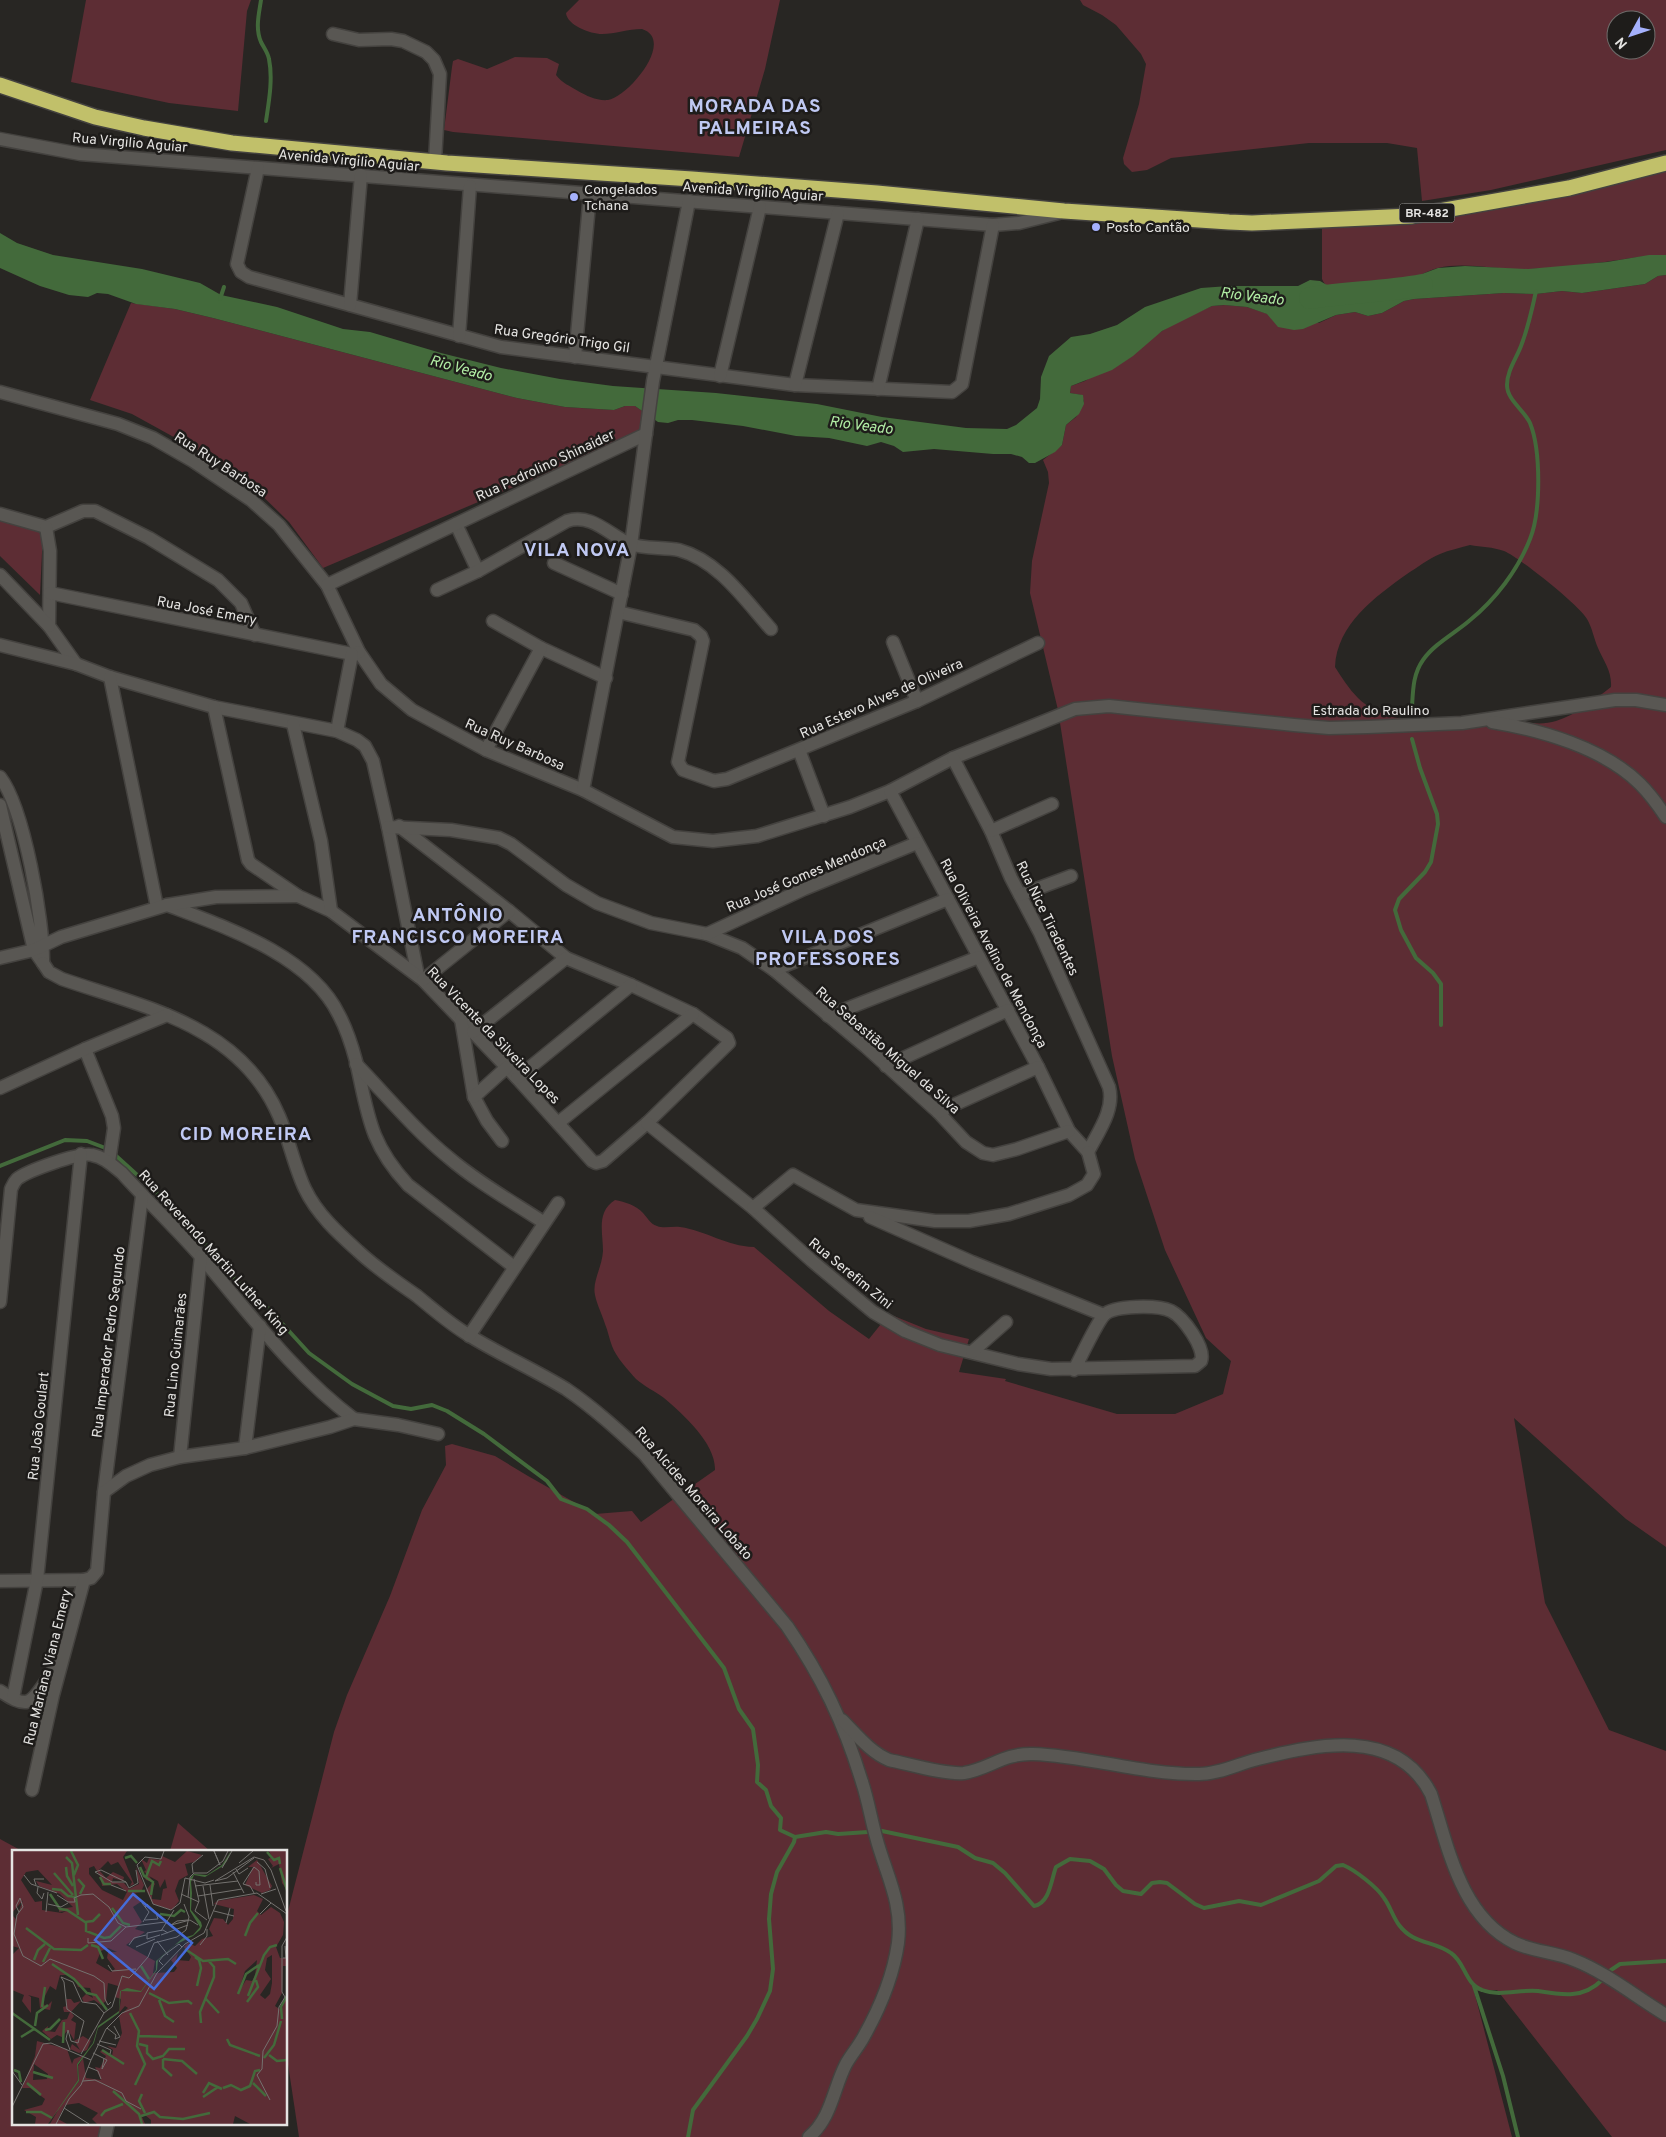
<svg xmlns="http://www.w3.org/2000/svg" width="1666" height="2137" viewBox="0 0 1666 2137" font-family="Overpass,sans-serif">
<rect width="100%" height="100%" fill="#282623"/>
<g fill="#5d2d34" fill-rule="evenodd">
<path d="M86 0H251L247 11 238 111 169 103 71 82Z"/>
<path d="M579 0H780L765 69 739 157 453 132 444 130 452 67 453 61 458 59 487 69 515 57 547 58 559 64 556 75C562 83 570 86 578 91 587 96 597 101 608 100 628 97 676 40 642 29 628 29 615 34 602 34 590 34 567 25 566 13Z"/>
<path d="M1080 0H1666V150L1491 190 1422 201 1417 148 1387 143H1309L1171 158 1147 170 1132 172 1124 164 1123 158 1139 104 1146 64 1141 54 1116 25 1102 15 1083 5ZM1616 20H1646V50H1616Z"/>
<path d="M1666 165V255C1645 255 1626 259 1605 262 1580 265 1555 268 1530 269 1501 271 1466 261 1438 268 1414 274 1396 295 1368 297 1353 299 1329 295 1322 279V223L1376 221Z"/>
<path d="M1666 275V1547L1626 1519 1514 1418 1545 1603 1609 1730 1666 1751V2137H1612L1497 1990 1474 1991 1512 2137H299L286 2051V1919L334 1732 347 1695 390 1596 422 1510 446 1465 445 1446 452 1444 495 1456 528 1476 595 1514 632 1511 641 1522 715 1470C716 1444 684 1415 664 1398 655 1391 645 1387 636 1379 628 1370 616 1357 612 1346 609 1338 608 1331 605 1324 602 1314 597 1305 595 1295 592 1281 602 1268 603 1251 603 1232 596 1212 615 1200 625 1202 636 1205 643 1213 647 1217 650 1224 657 1226 664 1229 672 1226 680 1227 707 1231 726 1246 754 1247L829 1311 869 1339 889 1314 926 1329 969 1339 959 1372 1006 1379 1005 1381 1117 1414H1175L1223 1394 1231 1361 1206 1338 1165 1250 1135 1159 1112 1056 1058 710 1030 593 1032 561 1049 483 1048 472 1043 460 1062 445 1066 425 1076 417 1084 401 1081 395 1070 393 1071 386 1085 381 1176 322 1212 306 1225 305 1247 307 1268 314 1319 323 1336 315 1355 312 1368 316 1382 313 1404 301 1414 299 1504 293 1536 294 1562 291 1582 293 1645 284 1658 276ZM1470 545C1481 547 1493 547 1504 551 1519 557 1580 606 1587 619 1592 627 1594 639 1598 648 1604 662 1612 671 1611 687 1594 700 1576 715 1556 721 1538 727 1516 720 1498 719 1453 717 1395 733 1358 698 1349 689 1342 678 1335 667 1337 624 1375 597 1407 574 1418 567 1428 559 1440 554 1449 550 1460 548 1470 545Z"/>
<path d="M131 303 175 309 213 318 517 398 565 407 614 410 625 406H635L651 417 649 426 577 460 323 568 289 522 239 473 132 414 90 400Z"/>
<path d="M0 521 43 531 40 595 0 556Z"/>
<path d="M178 1823 210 1851H170Z"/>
<path d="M0 1839 22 1851H14V2123H107L104 2137H0Z"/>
</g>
<path fill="#436a3b" d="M0 233 17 243 53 255 142 269 200 283 221 295 277 307 343 329 370 332 441 353 501 368 560 379 613 386 716 393 817 404 882 417 966 428 1007 429 1016 425 1037 408 1040 399 1041 377 1049 356 1071 337 1090 334 1117 325 1145 307 1201 288 1229 286H1298L1310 280 1320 281 1348 297H1368L1395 290 1422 274 1438 268 1465 266 1528 269 1607 262 1649 255H1666V275L1658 276 1645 284 1582 293 1562 291 1536 294 1504 293 1414 299 1404 301 1382 313 1368 316 1355 312 1336 315 1303 329 1294 330 1278 327 1267 314 1247 307 1224 305 1212 306 1162 331 1133 356 1112 370 1071 386 1070 393 1083 395 1084 404 1079 414 1066 425 1062 445 1055 452 1035 463H1029L1022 457 1011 454H993L934 449 903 452 894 446 881 442 867 446 829 438 796 436 743 426 692 420H678L668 423 658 422 635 406H625L614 410 565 407 517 398 213 318 175 309 136 304 108 294 97 293 88 297 69 295 40 286 0 268Z"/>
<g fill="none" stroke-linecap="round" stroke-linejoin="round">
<g stroke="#436a3b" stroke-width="4">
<path d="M261 0C259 14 255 28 261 42 264 48 268 53 269 59 273 79 269 101 266 121"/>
<path d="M220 299 224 287"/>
<path d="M1412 707C1413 690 1413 674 1423 660 1434 644 1455 633 1469 621 1495 600 1518 570 1530 539 1541 512 1541 450 1530 423 1524 410 1507 400 1507 385 1507 371 1516 359 1521 346 1528 328 1532 310 1536 291"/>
<path d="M1412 739 1420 768 1437 814 1438 824 1431 862 1425 872 1399 899 1395 910 1401 930 1416 958 1433 973 1441 984V1025"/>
<path d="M114 1154 167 1202 212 1251 243 1289 268 1308 309 1353 352 1384 393 1406 411 1409 432 1405 447 1411 484 1434 547 1481 561 1499 587 1509 609 1525 627 1542 724 1668 739 1709 753 1729 758 1765 757 1782 766 1790 771 1806 781 1818 780 1830 795 1837 826 1832 838 1834 868 1832"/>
<path d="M0 1166 65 1140 87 1141 108 1149"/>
<path d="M882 1831 958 1847 975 1858 993 1863 1005 1873 1034 1906C1050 1903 1051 1880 1056 1867L1070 1859 1090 1861 1104 1869 1116 1885 1123 1891 1141 1894 1152 1883 1160 1882 1167 1883 1195 1904 1204 1908 1239 1901 1261 1905 1319 1881 1336 1866 1343 1865C1355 1870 1377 1887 1384 1898 1390 1906 1393 1917 1399 1925 1414 1945 1433 1940 1451 1953 1465 1962 1465 1984 1482 1990 1500 1997 1520 1989 1538 1991 1562 1995 1583 1999 1602 1980"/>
<path d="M1611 1970 1620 1964 1666 1961"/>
<path d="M1474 1986 1503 2076 1518 2137"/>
<path d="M688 2137 693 2110 747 2036 757 2019 770 1991 773 1969 769 1919 771 1894 777 1872 794 1842 795 1837"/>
</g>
<path stroke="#436a3b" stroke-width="22" d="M1310 298C1347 292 1385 292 1422 285"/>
<defs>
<g id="street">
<path d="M333 34 359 40 391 39 403 41 426 52 434 60 440 74 435 161"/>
<path d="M0 139 80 154 993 225 1019 223 1059 213"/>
<path d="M258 168 237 264 241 272 249 277 501 347 795 385 952 392 962 384 993 225"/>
<path d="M350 305 361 175"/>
<path d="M459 336 470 186"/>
<path d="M575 357 590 194"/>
<path d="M720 376 760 207"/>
<path d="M795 385 838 213"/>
<path d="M878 389 918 219"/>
<path d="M0 392 118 424 153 438 193 461 251 500 279 525 327 585 359 652 381 684 412 710 486 750 583 790 673 837 713 841 757 836 850 807 890 791 953 758 1075 709 1109 706 1137 709 1294 725 1329 728 1368 727 1462 723 1615 700H1636L1666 705"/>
<path d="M0 514 46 527 83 511H95L149 538 218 580 241 603 255 635"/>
<path d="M456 524 478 571"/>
<path d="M46 527 50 551 49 626 76 664"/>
<path d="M554 563 622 594"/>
<path d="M0 575 49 626"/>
<path d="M327 585 646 434"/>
<path d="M437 590 478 571 567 521C592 513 609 535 630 544 643 549 664 547 679 550 719 561 745 600 771 629"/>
<path d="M50 593 352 654 359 652"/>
<path d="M618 612 694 630 701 636 703 641 678 762 683 770 714 781 727 779 917 701 1038 643"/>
<path d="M493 621 541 648 606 678"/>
<path d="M893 642 917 701"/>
<path d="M0 645 76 664 110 677 214 707 337 731 357 740 365 746 373 761 388 827 418 976"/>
<path d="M110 677 157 907"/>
<path d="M214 707 248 860 251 864 298 896 331 911 423 980 517 1078 592 1161 596 1163 603 1161 647 1123 729 1043 727 1038 693 1014 631 985 566 958 509 911 399 826"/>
<path d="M1492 722C1541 730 1604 748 1640 784 1650 794 1658 805 1666 817"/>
<path d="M293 724 321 841 331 911"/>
<path d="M337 731 352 654"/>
<path d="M486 750 541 648"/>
<path d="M799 750 824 816"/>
<path d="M0 777C24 808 44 922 43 963L34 950 0 805"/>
<path d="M583 790 631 545 653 381 689 201"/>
<path d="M890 791 1038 1067 1069 1131 1088 1152C1098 1132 1115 1110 1109 1087L1040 933 1011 878 991 831 953 758"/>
<path d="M388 827 451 830 499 838 511 844 566 885 597 903 651 923 707 934 742 948 774 970 866 1047 938 1112 966 1142 983 1153 993 1155 1017 1149 1069 1131"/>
<path d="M991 831 1052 804"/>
<path d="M1020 895 1071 876"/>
<path d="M167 905C225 927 310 955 339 1015 347 1030 352 1046 356 1061 368 1114 369 1143 408 1185L514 1267"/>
<path d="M707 934 804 889 917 843"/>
<path d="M0 958 34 950 61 937 167 905 216 897 298 896"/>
<path d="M43 963 49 972 62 979C146 1008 240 1025 279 1116 289 1139 294 1166 305 1189 317 1214 338 1233 358 1251 376 1268 397 1282 417 1296 434 1310 451 1325 470 1336 501 1355 535 1370 566 1389 594 1408 619 1431 644 1454L787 1626C822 1677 844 1723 862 1782 868 1800 871 1819 876 1837 886 1875 903 1902 898 1943 893 1978 880 2008 863 2038 858 2047 851 2055 846 2064 833 2089 832 2117 809 2137"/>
<path d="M774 970 948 899"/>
<path d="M423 980 509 911"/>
<path d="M828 1016 979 957"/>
<path d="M461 1019 474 1097 487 1121 502 1141"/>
<path d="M473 1032 566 958"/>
<path d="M85 1049 112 1116 114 1128 109 1162"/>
<path d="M356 1064C386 1095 414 1129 448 1157 477 1182 511 1201 543 1222"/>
<path d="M886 1066 1008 1010"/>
<path d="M517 1078 631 985"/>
<path d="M0 1088 85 1049 167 1015"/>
<path d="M474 1097 507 1067"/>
<path d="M938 1112 1038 1067"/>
<path d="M558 1123 693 1014"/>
<path d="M647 1123 753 1208 812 1261 873 1312 905 1331 940 1345 1018 1364 1051 1369 1195 1366 1201 1361C1206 1348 1183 1317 1171 1311 1158 1305 1114 1305 1104 1315 1096 1324 1081 1357 1074 1370"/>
<path d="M753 1208 793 1175 856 1210 935 1221H969L1009 1214 1069 1195 1087 1185 1094 1174 1088 1152"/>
<path d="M870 1217 972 1262 1104 1315"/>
<path d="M0 1302 11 1189C13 1185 14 1182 17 1179 27 1171 79 1152 92 1155 104 1157 113 1166 122 1173 148 1202 177 1229 203 1259 250 1314 295 1375 354 1419"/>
<path d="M469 1336 558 1203"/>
<path d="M972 1352 1006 1322"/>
<path d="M245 1448 260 1326"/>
<path d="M180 1457 201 1256"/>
<path d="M104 1492 142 1196"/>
<path d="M0 1581 84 1580"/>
<path d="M0 1691C7 1695 17 1703 26 1702 37 1700 52 1670 59 1661"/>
<path d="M13 1698 37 1580 81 1154"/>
<path d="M842 1720C857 1735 870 1752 889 1760 909 1764 946 1775 964 1773 989 1769 1004 1753 1033 1754 1089 1756 1143 1775 1199 1774 1219 1774 1238 1764 1258 1759 1318 1744 1397 1727 1431 1794 1448 1846 1460 1916 1515 1943 1534 1952 1555 1952 1574 1960 1607 1973 1636 1997 1666 2015"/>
<path d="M32 1790 53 1695 84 1580 91 1578 97 1571 104 1492 126 1476 150 1465 180 1457 245 1448 330 1427 354 1419 398 1425 438 1434"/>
<path d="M105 2137 108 2123"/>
</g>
<path id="highway" d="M0 85 95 117 144 128 232 143 447 163 692 179 877 193 1064 211 1229 222 1252 223 1411 216 1569 188 1666 163"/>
</defs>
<use href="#street" stroke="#44423f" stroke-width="15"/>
<use href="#highway" stroke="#44423f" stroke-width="18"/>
<use href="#street" stroke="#595753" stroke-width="12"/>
<use href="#highway" stroke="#c1c06a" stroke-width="15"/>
</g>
<g fill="#a5b1fc" stroke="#1e1c1a" stroke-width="2">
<circle cx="574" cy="197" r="5"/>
<circle cx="1096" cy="227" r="5"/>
</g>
<g text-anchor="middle" stroke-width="5" stroke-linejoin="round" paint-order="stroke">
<rect fill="#1e1c1a" stroke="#a9a8a6" stroke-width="1" x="1399.5" y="203.5" width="55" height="19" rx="4"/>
<g font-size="12" font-weight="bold" fill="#e5e4e2">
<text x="1427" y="217">BR-482</text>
</g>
<g font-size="14" fill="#e5e4e2" stroke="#1e1c1a">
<text transform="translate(130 142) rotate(5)" y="5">Rua Virgilio Aguiar</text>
<text transform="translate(349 160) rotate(5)" y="5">Avenida Virgilio Aguiar</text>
<text transform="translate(753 191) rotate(4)" y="5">Avenida Virgilio Aguiar</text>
<text transform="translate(562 338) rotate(8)" y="5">Rua Gregório Trigo Gil</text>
<text transform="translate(221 464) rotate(33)" y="5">Rua Ruy Barbosa</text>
<text transform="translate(545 465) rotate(-25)" y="5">Rua Pedrolino Shinaider</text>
<text transform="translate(207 610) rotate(11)" y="5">Rua José Emery</text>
<text transform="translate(881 698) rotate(-24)" y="5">Rua Estevo Alves de Oliveira</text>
<text x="1371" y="715">Estrada do Raulino</text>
<text transform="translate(515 744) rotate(24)" y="5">Rua Ruy Barbosa</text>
<text transform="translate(806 874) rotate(-23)" y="5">Rua José Gomes Mendonça</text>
<text transform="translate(1048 918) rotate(64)" y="5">Rua Nice Tiradentes</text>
<text transform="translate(994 953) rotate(62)" y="5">Rua Oliveira Avelino de Mendonça</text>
<text transform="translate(494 1035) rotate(46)" y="5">Rua Vicente da Silveira Lopes</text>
<text transform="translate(888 1050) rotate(41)" y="5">Rua Sebastião Miguel da Silva</text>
<text transform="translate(214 1252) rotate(48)" y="5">Rua Reverendo Martin Luther King</text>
<text transform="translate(851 1273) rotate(39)" y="5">Rua Serefim Zini</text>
<text transform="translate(108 1342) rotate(-83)" y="5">Rua Imperador Pedro Segundo</text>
<text transform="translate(175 1355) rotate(-84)" y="5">Rua Lino Guimarães</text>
<text transform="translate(38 1426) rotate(-84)" y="5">Rua João Goulart</text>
<text transform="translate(694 1493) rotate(49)" y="5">Rua Alcides Moreira Lobato</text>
<text transform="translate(47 1667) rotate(-76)" y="5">Rua Mariana Viana Emery</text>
</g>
<g font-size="14" fill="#e5e4e2" stroke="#1e1c1a" text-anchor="start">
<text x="584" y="194">Congelados<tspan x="584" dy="16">Tchana</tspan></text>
<text x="1106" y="232">Posto Cantão</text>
</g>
<g font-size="15" font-style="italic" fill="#b2eea5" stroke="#1e1c1a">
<text transform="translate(1252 296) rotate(7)" y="5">Rio Veado</text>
<text transform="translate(461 368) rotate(15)" y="5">Rio Veado</text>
<text transform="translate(861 425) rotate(7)" y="5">Rio Veado</text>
</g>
<g font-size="19" font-weight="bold" letter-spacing="1" fill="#c0c9f3" stroke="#1e1c1a">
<text x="755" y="112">MORADA DAS<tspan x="755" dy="22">PALMEIRAS</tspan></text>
<text x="577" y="556">VILA NOVA</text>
<text x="458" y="921">ANTÔNIO<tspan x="458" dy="22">FRANCISCO MOREIRA</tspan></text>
<text x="828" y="943">VILA DOS<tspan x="828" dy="22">PROFESSORES</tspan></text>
<text x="246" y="1140">CID MOREIRA</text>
</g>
</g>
<g transform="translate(12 1850)">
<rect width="275" height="275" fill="#282623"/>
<path d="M0 1H115L111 7 122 34 118 36 120 32 106 12 99 15 96 11 87 20 94 28 101 22 112 27 111 31 101 28 100 32 112 33 117 39 127 34 124 17 132 35 129 42 123 43 130 51 121 57 130 72 123 79 133 82 114 95 143 111 141 123 162 122 165 118 159 110 166 103 164 110 177 111 179 107 172 97 176 93 183 96 190 89 201 86 197 79 202 68 211 69 216 75 221 69 222 59 202 54 205 51 242 45 251 49 245 61 249 65 259 57 268 63 272 72 271 85 264 97 268 108H275V116H271L270 143 263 156 269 160 275 146V274H238L223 266 221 274H139V270L133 265 130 267 133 274H85L80 269 86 263 67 253 53 255 46 269 55 274H38L46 260 36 274H23L24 267 12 260 30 255 33 249 18 238H10L23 206 25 191 55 199 60 214 62 209 72 205 65 214 66 230 59 241 67 231 66 216 71 208 74 228 89 230 83 217 88 218 94 206 88 202 90 200 100 206 101 200 95 196 104 198 110 183 107 166 116 158 113 156 107 163 109 149 103 147 106 136 96 133 94 151 89 155 82 150 72 153 70 148 74 144 81 148 78 138 66 137 62 128 54 125H48L44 140 38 136 30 152 34 157 40 151 38 160 28 158 27 148 16 145 19 147V163L10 151 12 145 0 140V105L7 98 0 96V65L4 69 11 50 0 63ZM82 16 89 28 90 36 105 34 115 42 111 50 90 40 77 24V18ZM26 20 40 35 24 31 27 36 48 44 61 57 47 59V62L54 61 50 63 30 60V51L23 52 9 30 14 22ZM96 98 105 102H96L95 108 103 119 99 122 84 113 89 101ZM260 105V133L258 144 253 149 248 145 259 129 253 120 255 108ZM245 110 243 126 240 131 234 130 226 143 233 121ZM22 214 36 224 35 229 21 230ZM175 1 190 5 182 12 173 14 176 25 167 30 163 41 167 51 160 60 141 54 134 40 141 32 134 30 132 26 136 24 132 22 134 20 129 9 135 13 137 8 147 10 150 6 163 12ZM137 26 146 31 148 38 153 29 155 38 151 39 149 50 140 49V39L143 34ZM257 1H275V40L270 33 267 14 259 18 261 16 256 9 260 7ZM245 10 260 36 258 40 250 43 233 35 241 17H236ZM54 149H59L62 153 69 151 59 162 62 166 59 170 64 173 62 191 71 186 79 191 85 176 75 200 67 203 58 199 60 194 68 200 56 180 50 187 45 185 39 189 30 181 36 176 35 181 43 182 50 170 55 169 58 162H52L51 157 55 156Z" fill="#5d2d34" fill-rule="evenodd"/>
<path d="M219 1 215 11 211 16 193 27 182 25 179 32 180 43 179 60 189 72 190 76 188 80 181 86 163 95 146 110 145 120 129 142 109 141 107 163 86 178 82 193 66 215 67 231 36 274 66 230 65 214 81 193 86 176 107 161 108 141 115 138 129 141 144 120V111L171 88 181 85 188 77 178 61V28L182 24 195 25 210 15Z" fill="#436a3b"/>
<path fill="none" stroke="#436a3b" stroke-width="2.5" d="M59 1 66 15 62 25M255 2 262 10 267 8 268 14M54 7 60 13 66 65M113 8 119 6 125 13M54 17 55 26 61 36M128 17 132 26 141 32 139 45M268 18 275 40M42 23 61 45M88 27 92 34H99M134 27 140 11 147 15 149 11M66 29 72 36 68 44M40 39 49 40 56 46 64 47M116 41H133M38 44 48 59 55 60 73 72 81 71 88 64M100 58 111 73 118 75M148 64 162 66 169 60 173 62M74 73V81L92 88 98 87 109 76M14 78 42 99 69 100 76 95M233 86 238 73 246 63M79 95 86 97 91 109M173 99 191 111 216 109 224 114M183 107 187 110 189 118 185 136M22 110 26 100 33 94M31 112 38 98M40 114 62 129 75 143 84 145 95 160M129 116 137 129M137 143 157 153 176 151 180 154M226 144 234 124 247 115M236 146 252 105 258 97 265 95M194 149 207 163M147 150 153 166 162 172M235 152 246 137 244 130M30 157 33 137M0 163 38 190M118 163 127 181 125 196 133 214 123 235M270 169 269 157 275 146M189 173 188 162 202 127V117L196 110M23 176 25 163 36 155M33 180 38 179 48 169M127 186 165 187M9 187 22 179M215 189 218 195 248 206M51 193 52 172M127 194 135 196V203L141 209 151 206 157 199H173M90 200 112 214M257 205 265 211 275 210M252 208 262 195 269 171M151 209 170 211 185 224M151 209V218L160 226M2 220 7 222 9 232M21 222 41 228M15 233 29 245M241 233 254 246M211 238 219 235 229 240 238 236 243 221 248 220M101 241 127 264 130 274M191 243 197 233 210 239M130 244 127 251 133 263M191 247 206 237M14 262H29L40 268M89 266 93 261 111 254M129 266 142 262 148 267 171 269 198 263"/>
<path fill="none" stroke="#74726f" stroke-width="1" d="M152 1 149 9 133 7 125 15 141 54 159 60 168 53 173 28 193 33 202 30M202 1 208 15 202 1M242 7 252 10 259 20 274 61M242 8 215 28 203 31 242 7M245 12 253 19 258 38M227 13 241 1M210 18 220 1M224 19 227 24 236 18M221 22 232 43M181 23 180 14 191 5M12 25 19 34 45 43M178 27 182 23H195L211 11 216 1M182 29 187 51 183 61 195 70M114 32 89 20 83 22 100 32H114L117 38 126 33 124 20M24 35 22 29H32M99 35 114 41M198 35 201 56M183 36 226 31M191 36 197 69M26 37 25 43 30 49 32 43M242 43 238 36 231 34 242 17 247 21 248 35H244V32M169 44 187 52M249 44 264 39M45 45 56 52H63L62 48 69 45 81 44 97 57 106 73 114 77 153 72M186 46 230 39M176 47 178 27M8 48 11 57 5 65 2 84 11 106 29 116 38 109 82 126 92 133 93 149 96 155 99 152M130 53 137 62 131 72M36 54 49 57 56 53M133 57 135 54 146 64M202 61 222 66M7 62 4 56 8 48M34 62 36 42M248 64 259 53M133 70 146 69 144 63M176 70 165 71 159 75 153 72 159 75 178 70 186 75M214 73 218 58M149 81 162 60M148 85 135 89V83L151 80 156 83M149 85 176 75M76 88V93L99 91 114 77M145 91 156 105M117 95 122 88 134 85M188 95 195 86V79M124 97 143 89M271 108H274L273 96M96 115 100 121 124 119M151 115 147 111 151 106 167 94 170 97M102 176 108 187 103 189M95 178 104 185 103 189M56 180 59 191 66 193 72 171 55 159 52 132 49 127 61 132 70 152 84 154 92 163M56 180 54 189 58 200M87 191 104 195M85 194 99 200 98 204M81 203 95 210 90 219 92 208M69 204 92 163 100 157 110 126 117 128 123 122 136 107 142 93 165 87 174 80 177 67 172 54M79 210 94 179 110 163 127 156 145 123 173 94 192 83 206 50 245 43 275 64M76 217 86 221 89 229M0 221 10 235M71 231 83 230 110 243 114 251 129 259M258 250 245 225 250 219 251 201 265 176 267 157 273 147 270 142V96L275 87M0 257 31 194 39 193 79 210M52 258 77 274M44 274 57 249 69 235 79 210"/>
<path fill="#456cda" fill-opacity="0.15" stroke="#456cda" stroke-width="2.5" d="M121 44 180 93 142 139 83 90Z"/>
<rect width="275" height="275" fill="none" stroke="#e5e4e2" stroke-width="2.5"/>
</g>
<g transform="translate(1631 35) rotate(230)"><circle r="24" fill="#1e1c1a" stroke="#6e6c6a"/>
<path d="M0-4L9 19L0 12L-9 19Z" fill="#a5b1fc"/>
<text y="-8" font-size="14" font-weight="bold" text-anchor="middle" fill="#e5e4e2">N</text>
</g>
</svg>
